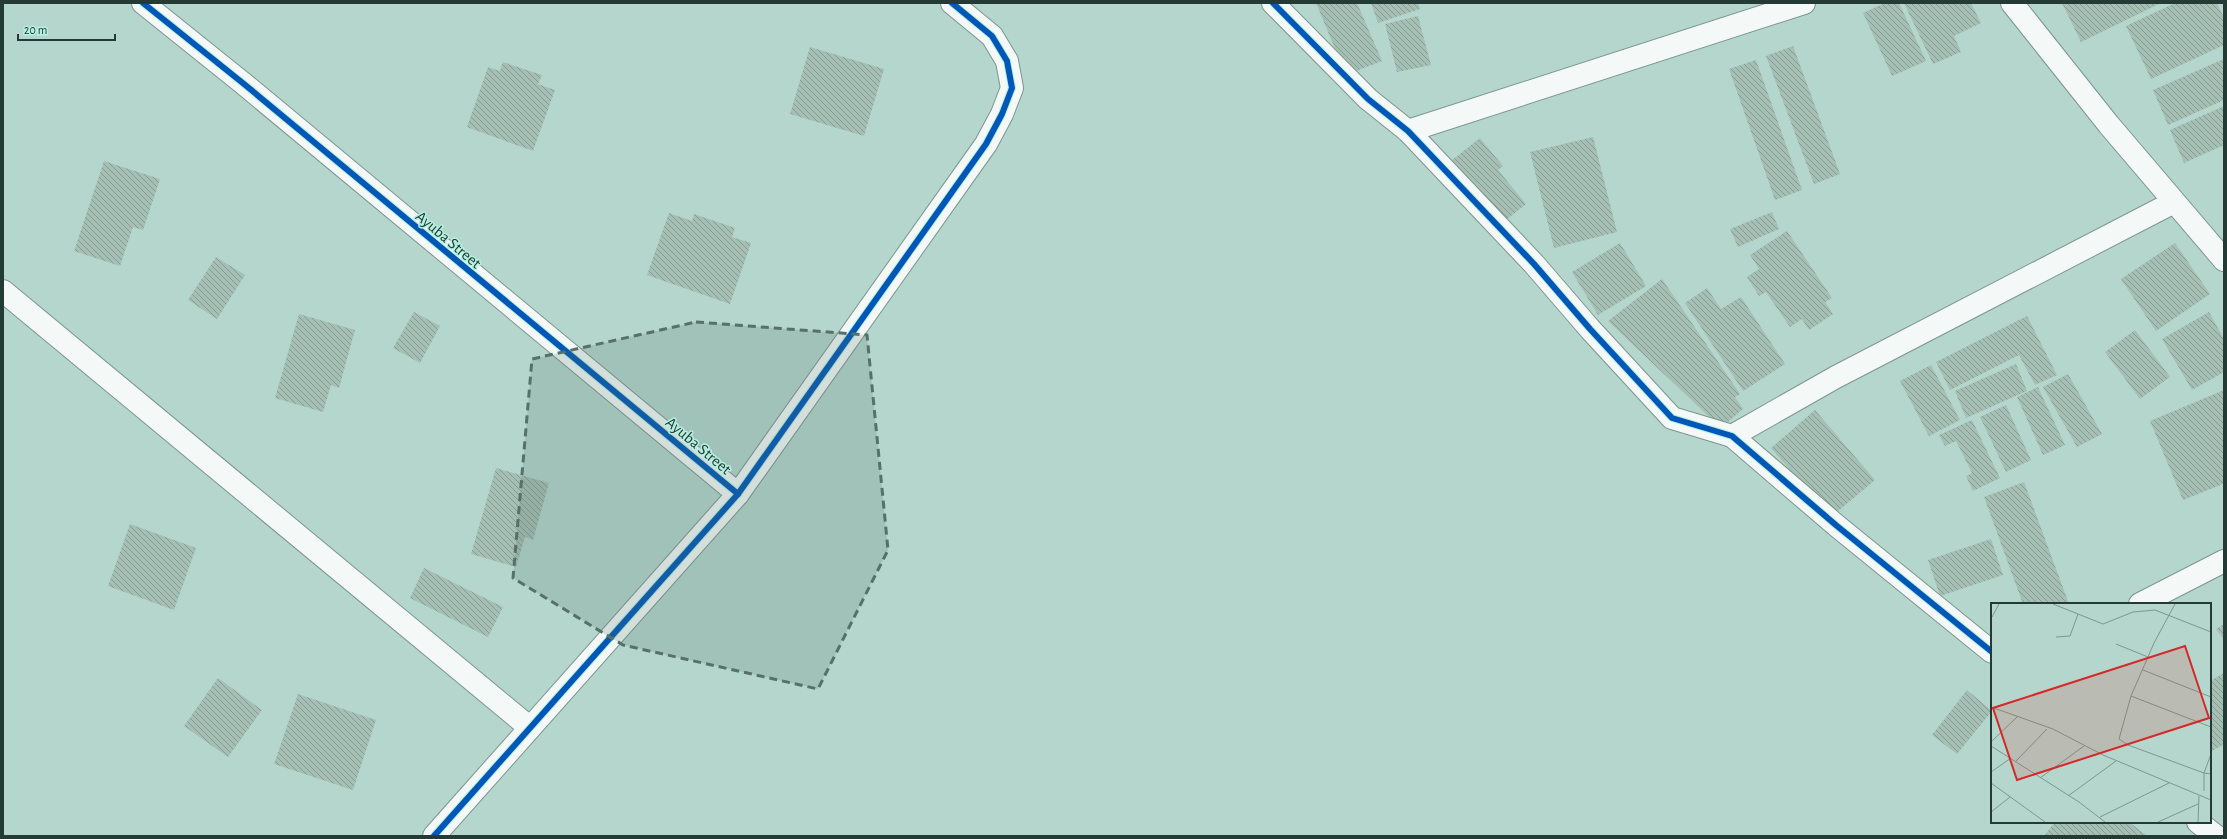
<svg xmlns="http://www.w3.org/2000/svg" width="2227" height="839" viewBox="0 0 2227 839" font-family="'Alegreya Sans',sans-serif">
<defs>
<pattern id="building-back-hatch" width="6" height="6" patternUnits="userSpaceOnUse"><rect width="6" height="6" fill="#a5bfb4"/><path d="M-1 5l2 2M0 0l6 6M5-1l2 2" fill="none" stroke="#869c93"/></pattern>
</defs>
<rect width="100%" height="100%" fill="#b5d6cd"/>
<g fill="url(#building-back-hatch)">
<path d="M1316 3H1357L1382 61 1346 75Z"/>
<path d="M1371 3H1418L1420 9 1378 23Z"/>
<path d="M1885 3H1899L1926 61 1892 76 1863 13Z"/>
<path d="M1904 3H1971L1981 23 1954 36 1961 52 1933 64Z"/>
<path d="M2062 3H2161L2081 42Z"/>
<path d="M2175 3H2217L2224 18V45L2151 79 2126 26Z"/>
<path d="M1418 16 1431 65 1397 72 1385 24Z"/>
<path d="M1793 46 1840 174 1814 184 1766 56Z"/>
<path d="M810 47 884 69 864 136 790 114Z"/>
<path d="M2224 59V100L2168 125 2153 90Z"/>
<path d="M1756 60 1802 190 1775 200 1729 69Z"/>
<path d="M503 62 542 75 538 84 555 90 533 151 467 127 488 67 500 71Z"/>
<path d="M2224 106V145L2184 163 2170 130Z"/>
<path d="M1593 137 1617 232 1554 248 1530 152Z"/>
<path d="M1480 138 1503 166 1498 170 1526 204 1501 224 1451 161Z"/>
<path d="M104 161 160 179 143 230 133 227 120 266 74 251Z"/>
<path d="M1772 212 1779 229 1738 247 1730 229Z"/>
<path d="M669 213 692 221 694 214 735 228 732 237 751 243 730 304 647 275Z"/>
<path d="M1787 231 1832 298 1825 302 1833 314 1809 330 1802 319 1790 327 1766 292 1759 296 1747 277 1759 269 1750 255Z"/>
<path d="M1620 243 1646 286 1598 315 1572 272Z"/>
<path d="M2175 243 2210 294 2156 331 2121 279Z"/>
<path d="M216 257 245 275 217 319 188 300Z"/>
<path d="M1662 279 1740 394 1735 397 1743 409 1721 428 1608 321Z"/>
<path d="M1707 288 1721 309 1741 297 1785 364 1743 391 1685 303Z"/>
<path d="M414 312 440 326 420 363 393 348Z"/>
<path d="M2209 312 2224 339V372L2192 390 2162 339Z"/>
<path d="M299 314 355 330 339 388 331 385 323 412 275 398Z"/>
<path d="M2027 316 2057 375 2035 385 2019 355 1950 390 1936 362Z"/>
<path d="M2135 330 2170 377 2140 399 2105 352Z"/>
<path d="M2016 364 2027 391 1966 418 1955 391Z"/>
<path d="M1931 365 1960 420 1929 436 1900 381Z"/>
<path d="M2068 374 2102 434 2077 447 2043 387Z"/>
<path d="M2038 387 2065 445 2043 455 2017 397Z"/>
<path d="M2224 390V487L2223 484 2183 500 2150 421Z"/>
<path d="M2006 405 2031 460 2006 472 1980 417Z"/>
<path d="M1815 410 1875 480 1831 517 1771 448Z"/>
<path d="M1972 420 2000 478 1973 491 1966 476 1972 473 1956 441 1945 446 1939 435Z"/>
<path d="M496 468 549 483 533 540 525 537 516 567 471 554Z"/>
<path d="M2024 482 2069 604H2023L1984 497Z"/>
<path d="M130 524 196 548 174 610 108 586Z"/>
<path d="M1991 539 2003 575 1940 596 1928 560Z"/>
<path d="M424 568 503 607 488 637 410 598Z"/>
<path d="M2224 624V640L2216 629Z"/>
<path d="M2224 673V744L2210 752V681Z"/>
<path d="M218 678 262 710 228 757 184 726Z"/>
<path d="M1967 690 1992 711 1957 754 1932 735Z"/>
<path d="M298 694 376 720 353 790 274 764Z"/>
<path d="M2055 822H2129L2147 836H2044Z"/>
</g>
<g fill="none" stroke-linecap="round" stroke-linejoin="round">
<defs>
<g id="minor">
<path d="M143 3 244 84 738 494"/>
<path d="M1273 3 1368 99 1408 131 1534 264 1590 329 1672 418 1732 436 1837 526 1992 652"/>
<path d="M2012 3 2109 125 2224 260"/>
<path d="M1408 131 1804 3"/>
<path d="M3 291 529 727"/>
<path d="M1732 436 1836 377 2174 202"/>
<path d="M2140 604 2224 561"/>
<path d="M2198 822 2216 836"/>
<path d="M434 836 738 494 986 144 1002 114 1012 88 1007 61 992 36 952 3"/>
</g>
</defs>
<use href="#minor" stroke="#7c968f" stroke-width="24"/>
<use href="#minor" stroke="#f4f9f8" stroke-width="22"/>
<defs>
<g id="cycleway">
<path d="M143 3 244 84 738 494"/>
<path d="M1273 3 1368 99 1408 131 1534 264 1590 329 1672 418 1732 436 1837 526 1992 652"/>
<path d="M434 836 738 494 986 144 1002 114 1012 88 1007 61 992 36 952 3"/>
</g>
</defs>
<use href="#cycleway" stroke="#b5f0e0" stroke-width="8"/>
<use href="#cycleway" stroke="#0057b8" stroke-width="6"/>
</g>
<path fill="#56716a" fill-opacity="0.2" stroke="#56716a" stroke-width="3" stroke-dasharray="8 5" stroke-linejoin="round" d="M696 322 867 335 888 550 818 689 623 645 513 578 532 359Z"/>
<g text-anchor="middle" stroke-width="3" stroke-linejoin="round" paint-order="stroke">
<g font-size="16" fill="#233b34" stroke="#b5f0e0">
<text transform="translate(449 239) rotate(40)" y="6">Ayuba Street</text>
<text transform="translate(699 445) rotate(40)" y="6">Ayuba Street</text>
</g>
</g>
<g transform="translate(1991 603)">
<rect width="220" height="220" fill="#b5d6cd"/>
<path fill="none" stroke="#7b9890" stroke-width="1" d="M62 1 112 21 142 9 164 7 220 29M184 1 163 40 140 93 128 136 137 142 213 170 220 171M1 14 8 1M65 34 79 33 87 11M125 41 157 54M152 67 220 94M140 93 220 124M0 104 62 126 112 152 220 197M0 139 26 114M0 143 88 199 114 219M25 158 56 126M0 169 20 155M49 175 93 143M0 180 54 219M213 188V170L220 151M77 193 125 158M0 209 19 194M109 214 178 180M167 219 207 201M207 219 208 193"/>
<path fill="#d62828" fill-opacity="0.15" stroke="#d62828" stroke-width="2" d="M194 43 218 115 26 177 2 105Z"/>
<rect width="220" height="220" fill="none" stroke="#233b34" stroke-width="2"/>
</g>
<rect width="2227" height="839" fill="none" stroke="#233b34" stroke-width="8"/>
<path d="M18 34v6h97v-6" fill="none" stroke="#233b34" stroke-width="2"/>
<text x="24" y="34" font-size="12" fill="#233b34" stroke="#b5f0e0" stroke-width="3" paint-order="stroke">20 m</text>
</svg>
